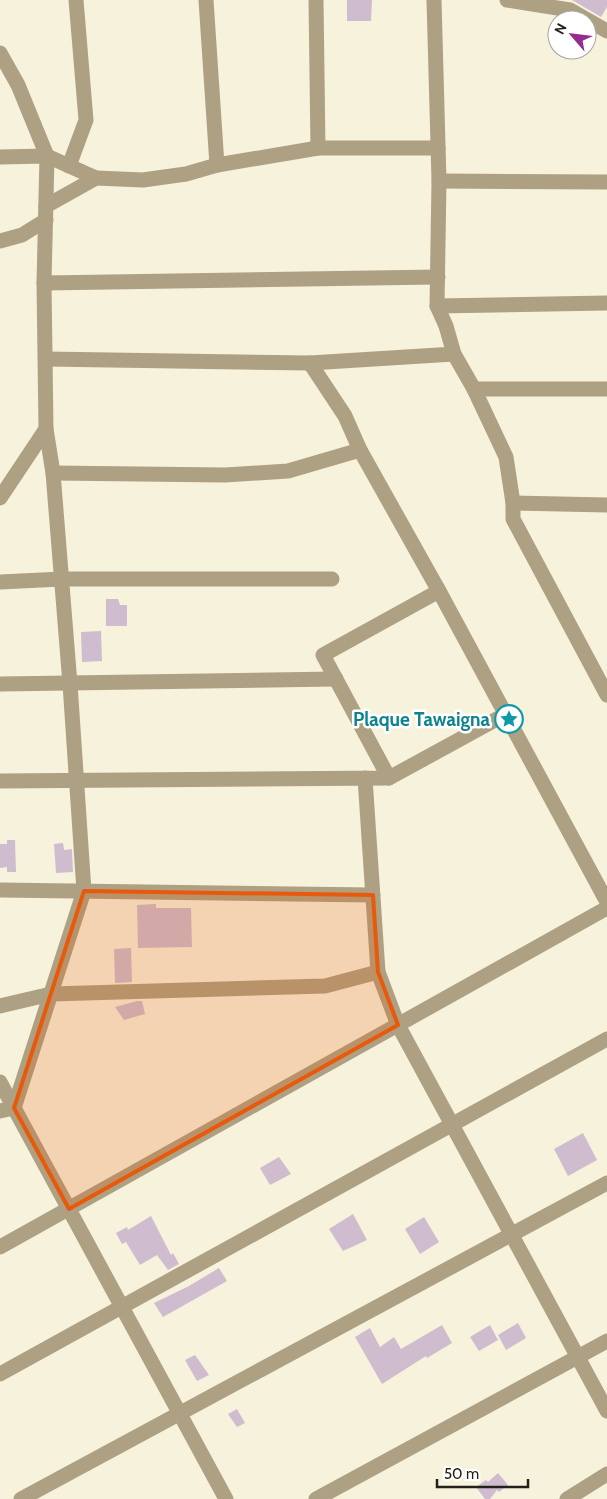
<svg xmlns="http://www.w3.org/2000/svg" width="607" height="1499" viewBox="0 0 607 1499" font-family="Cabin,sans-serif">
<rect width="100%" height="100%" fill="#f7f2db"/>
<g fill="#cfbdcf">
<path d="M347 0H372L371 21H347Z"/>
<path d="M572 0H607V7L601 17Z"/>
<path d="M106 599H118L120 605H127V626H106Z"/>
<path d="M101 631 102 661 82 662 81 632Z"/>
<path d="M7 840H15L16 872H7V867L0 868V844H7Z"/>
<path d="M63 843 64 850 72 849 73 872 56 873 54 844Z"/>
<path d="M156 904V908H191L192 947 138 948 137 905Z"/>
<path d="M131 948 132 982 115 983 114 949Z"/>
<path d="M137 1001H142L145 1014 124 1020 115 1007Z"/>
<path d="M583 1133 597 1160 568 1176 554 1149Z"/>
<path d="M279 1157 291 1174 270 1185 260 1168Z"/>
<path d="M353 1214 367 1240 343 1251 329 1229Z"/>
<path d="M151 1216 171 1255 173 1253 179 1264 168 1270 157 1255 140 1265 126 1242 122 1244 116 1233 127 1227 128 1230Z"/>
<path d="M424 1217 439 1242 420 1254 405 1229Z"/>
<path d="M219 1268 227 1281 163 1317 154 1303 189 1286Z"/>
<path d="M518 1323 526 1338 506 1350 498 1335Z"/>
<path d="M442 1325 452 1343 427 1358 426 1356 382 1384 355 1337 370 1328 380 1347 394 1337 401 1349Z"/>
<path d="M490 1325 498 1340 479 1351 470 1337Z"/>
<path d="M195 1355 209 1375 197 1381 185 1360Z"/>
<path d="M237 1409 245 1423 237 1427 228 1414Z"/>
<path d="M498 1473 508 1485 499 1492 497 1490 490 1499H485L476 1487 486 1480 488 1482Z"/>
</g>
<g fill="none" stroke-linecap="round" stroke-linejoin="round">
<g stroke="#aea083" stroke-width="15">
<path d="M316 0 318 148"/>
<path d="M507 0 570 10 607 31"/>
<path d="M0 53 18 85 47 156 44 283 46 429 53 473 70 684 84 891 14 1108 0 1111"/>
<path d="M0 157 47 156 96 178 46 206"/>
<path d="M217 165 318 148H438"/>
<path d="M69 166 86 120 76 0"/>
<path d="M96 178 143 180 186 174 217 165 206 0"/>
<path d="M439 181 607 182"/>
<path d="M0 241 22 235 46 220"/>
<path d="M44 283 438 277"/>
<path d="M437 306 607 303"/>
<path d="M454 354 474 389H607"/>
<path d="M46 359 310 363 454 354 446 326 437 306 439 181 434 0"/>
<path d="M310 363 345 416 360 450 439 591 607 902"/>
<path d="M474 389 506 457 513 503V519L607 695"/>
<path d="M53 473 225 475 288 471 360 450"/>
<path d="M0 498 46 429"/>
<path d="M513 503 607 505"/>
<path d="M0 582 62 579H332"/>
<path d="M0 684 336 679"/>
<path d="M365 778 378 972 398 1025 607 1411"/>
<path d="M389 778 323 655 439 591"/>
<path d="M0 781 389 778 506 714"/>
<path d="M0 890 373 895"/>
<path d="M0 1006 51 994 325 986 378 972"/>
<path d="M0 1082 226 1499"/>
<path d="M0 1247 607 908"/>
<path d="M0 1374 607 1039"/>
<path d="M21 1499 607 1183"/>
<path d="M316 1499 607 1341"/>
<path d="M567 1499 607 1474"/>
</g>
</g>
<path fill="#e8590c" fill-opacity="0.2" stroke="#e8590c" stroke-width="4" stroke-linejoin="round" d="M84 891 373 895 378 972 398 1025 69 1209 14 1108Z"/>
<defs>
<symbol id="sight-ring" viewBox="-11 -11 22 22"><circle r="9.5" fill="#fff" stroke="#0f9aa8" stroke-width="1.5"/><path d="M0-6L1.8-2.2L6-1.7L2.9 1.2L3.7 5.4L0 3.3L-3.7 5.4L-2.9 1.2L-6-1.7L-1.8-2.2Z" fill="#0f9aa8"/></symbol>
</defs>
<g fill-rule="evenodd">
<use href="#sight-ring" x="493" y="703" width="32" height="32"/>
</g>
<g text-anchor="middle" stroke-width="5" stroke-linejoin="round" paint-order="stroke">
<g font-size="19" font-weight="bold" fill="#0d838f" stroke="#fff" text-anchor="end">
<text x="490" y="726">Plaque Tawaigna</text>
</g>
</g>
<g transform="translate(572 35) rotate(298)"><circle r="24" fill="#ffffff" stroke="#a7a6a3"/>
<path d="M0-4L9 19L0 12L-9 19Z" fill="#952c8f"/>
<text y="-8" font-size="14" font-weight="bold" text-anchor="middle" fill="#222018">N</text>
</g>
<path d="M437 1479v8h91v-8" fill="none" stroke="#222018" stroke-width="2.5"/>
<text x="444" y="1479" font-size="15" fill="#222018" stroke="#ffffff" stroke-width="4" paint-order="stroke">50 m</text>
</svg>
